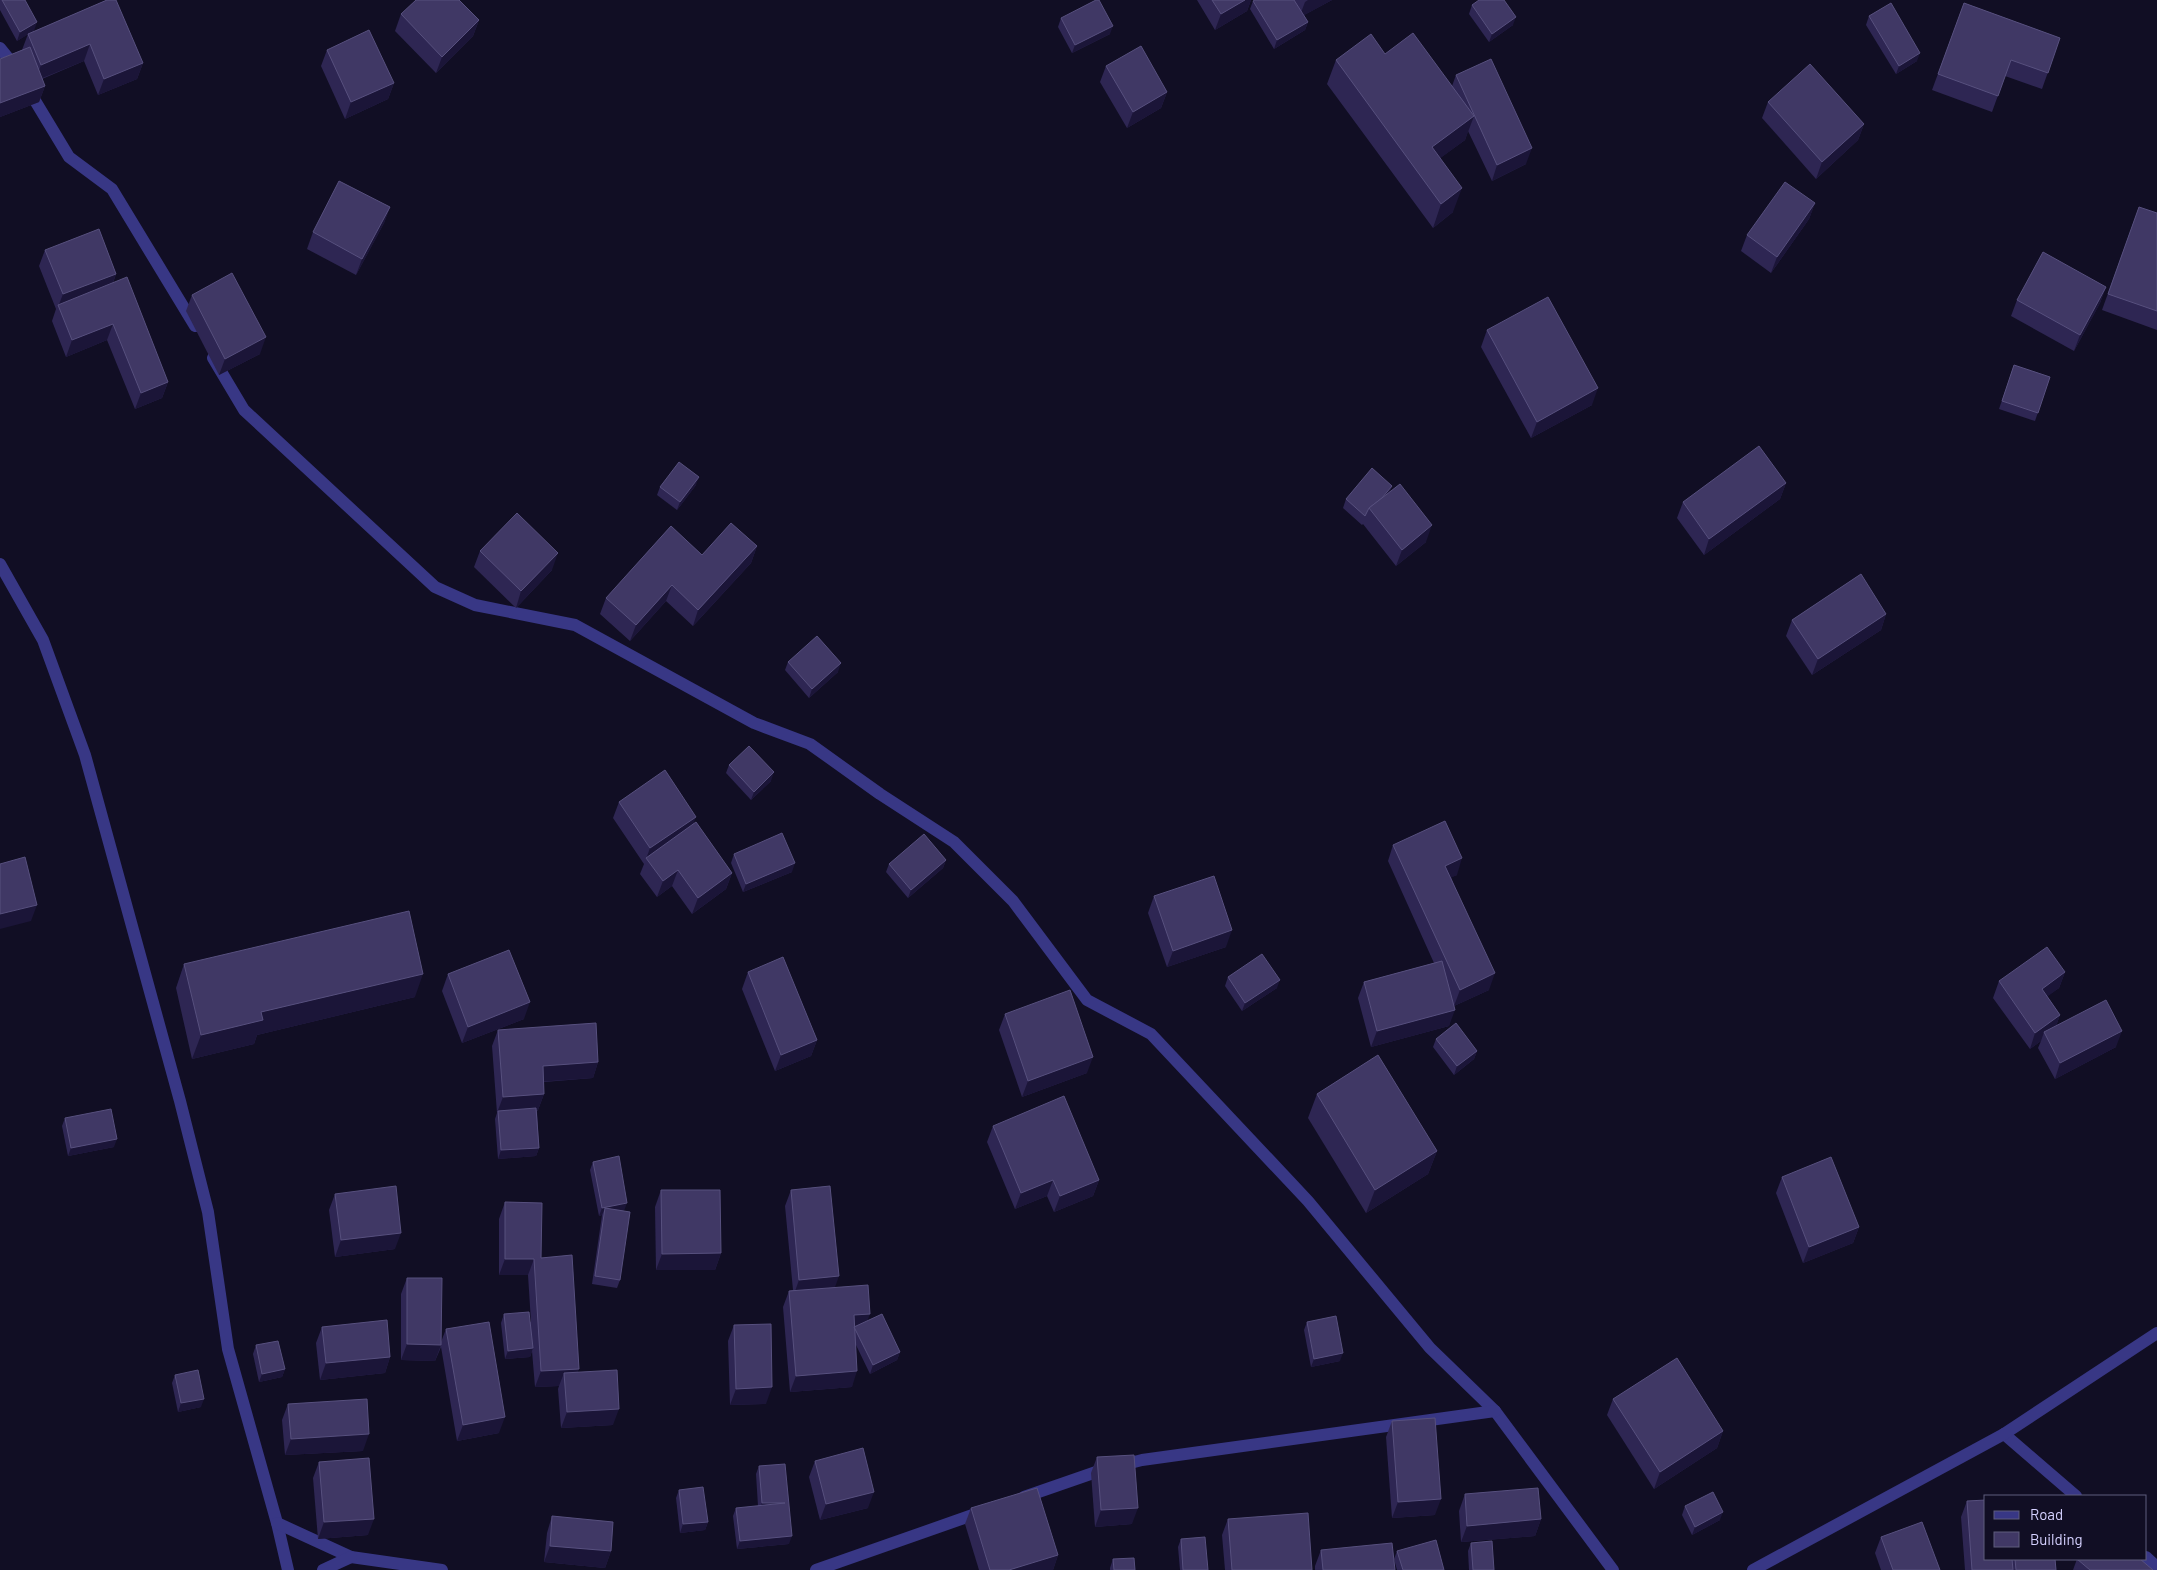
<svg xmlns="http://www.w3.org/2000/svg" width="2157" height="1570" viewBox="0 0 2157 1570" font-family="Barlow,sans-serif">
<rect width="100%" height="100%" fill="#110e24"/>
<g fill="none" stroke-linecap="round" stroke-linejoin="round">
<g stroke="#383785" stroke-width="12">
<path d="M0 48 17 69"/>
<path d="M28 89 69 157 112 189 195 326"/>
<path d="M213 358 244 410 435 587 475 605 575 625 754 723 810 744 880 794 954 842 1013 901 1087 1000 1151 1034 1308 1201 1430 1348 1495 1411 1613 1570"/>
<path d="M0 564 43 640 85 755 180 1101 208 1212 228 1349 277 1523 288 1570"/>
<path d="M2004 1434 2076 1496"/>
<path d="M1024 1497 1099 1471 1142 1460 1495 1411"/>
<path d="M277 1523 351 1557 442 1570"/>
<path d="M2146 1557 2157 1567"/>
<path d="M323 1570 351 1557"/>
<path d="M816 1570 984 1511"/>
<path d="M1753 1570 2004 1434 2157 1333"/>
</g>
</g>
<g fill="#2e2653">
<path d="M0 0H25L34 31 29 34 107 0 143 63 137 79 98 95 84 61 42 79 45 86 39 102 0 117V59L22 50 28 34 17 41 0 10Z"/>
<path d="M1197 0H1251L1247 11 1215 30Z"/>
<path d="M1255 0H1332L1304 15 1308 22 1305 30 1274 49 1250 9 1253 1Z"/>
<path d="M1964 3 2060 38 2042 89 2005 76 1992 112 1932 90Z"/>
<path d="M1472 5 1513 25 1489 42 1469 14Z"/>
<path d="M401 14 479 20 473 36 436 73 395 31Z"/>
<path d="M1869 16 1917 61 1896 74 1866 25Z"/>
<path d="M1061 18 1110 34 1072 53 1058 27Z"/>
<path d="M327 50 394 83 388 99 345 119 321 66Z"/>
<path d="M1385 54 1452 86 1456 75 1526 164 1492 181 1468 131 1465 140 1440 158 1453 212 1433 228 1327 84 1336 60Z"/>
<path d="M1106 66 1167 92 1161 108 1127 128 1100 82Z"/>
<path d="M1768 102 1864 124 1858 140 1816 179 1762 118Z"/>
<path d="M1815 203 1809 219 1771 273 1741 251 1747 235Z"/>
<path d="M390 207 384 223 356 275 307 249 313 232Z"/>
<path d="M2139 207 2157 213V330L2102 310Z"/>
<path d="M45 250 116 274 113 283 168 382 162 398 135 409 107 340 66 357 52 321 56 309 39 266Z"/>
<path d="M2106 287 2100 303 2074 351 2011 316 2017 300Z"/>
<path d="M192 295 260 354 219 375 186 311Z"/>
<path d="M1487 330 1592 405 1531 438 1481 347Z"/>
<path d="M2014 365 2050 377 2035 421 1999 409Z"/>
<path d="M1786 483 1780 499 1704 555 1677 518 1683 502Z"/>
<path d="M696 485 677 510 657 495 660 487Z"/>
<path d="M1392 486 1390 491 1426 542 1396 566 1363 524 1362 525 1343 508 1346 499Z"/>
<path d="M757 546 751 563 693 626 666 601 630 641 600 614 606 598 702 555Z"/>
<path d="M480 551 552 570 516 608 474 567Z"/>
<path d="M1886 614 1881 630 1812 675 1786 636 1792 620Z"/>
<path d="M788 662 838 672 809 698 785 670Z"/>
<path d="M729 765 771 781 751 800 726 773Z"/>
<path d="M619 802 694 823 732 873 726 889 692 914 672 886 657 897 640 874 644 864 613 818Z"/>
<path d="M1393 845 1457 875 1451 877 1489 990 1454 1006 1449 1026 1371 1047 1358 998 1364 982 1434 963 1388 861Z"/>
<path d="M734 854 792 872 743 892 731 863Z"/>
<path d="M946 860 943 868 908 898 886 872 889 864Z"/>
<path d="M1154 896 1226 947 1167 967 1148 913Z"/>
<path d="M184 964 415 997 257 1035 254 1044 192 1059 176 988Z"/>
<path d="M748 972 817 1040 811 1056 775 1071 742 989Z"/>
<path d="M2065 972 2059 988 2047 996 2060 1015 2056 1026 2116 1047 2055 1079 2038 1048 2041 1041 2030 1049 1993 998 1999 981Z"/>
<path d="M448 974 524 1019 462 1043 442 991Z"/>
<path d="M1228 977 1277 988 1242 1011 1225 986Z"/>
<path d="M1005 1014 1087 1073 1022 1097 999 1030Z"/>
<path d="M498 1030 598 1062 593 1078 544 1082V1094L538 1110 537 1111 539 1148 536 1156 498 1159 495 1119 497 1113 492 1046Z"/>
<path d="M1436 1039 1477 1051 1474 1059 1454 1075 1433 1047Z"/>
<path d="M1317 1094 1437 1151 1428 1174 1366 1213 1308 1118Z"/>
<path d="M65 1118 114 1147 68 1156 62 1126Z"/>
<path d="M993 1126 1099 1180 1093 1196 1054 1212 1047 1196 1015 1209 987 1142Z"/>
<path d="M593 1162 624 1211 620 1280 617 1288 592 1284 602 1215 599 1216 590 1170Z"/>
<path d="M1782 1177 1859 1227 1853 1243 1803 1263 1776 1193Z"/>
<path d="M661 1190 721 1253 715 1270H656L655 1207Z"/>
<path d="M791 1190 835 1287 868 1321 900 1352 897 1360 870 1374 856 1345 852 1387 790 1392 783 1307 789 1291 793 1290 785 1206Z"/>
<path d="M335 1194 395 1249 335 1257 329 1210Z"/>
<path d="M505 1202 541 1258 578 1372 613 1425 561 1428 558 1389 559 1386 535 1387 532 1351 530 1357 505 1359 501 1323 504 1314 531 1322 528 1275H499V1219Z"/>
<path d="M407 1278 441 1342 446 1329 499 1433 457 1441 441 1347 435 1361 401 1360V1294Z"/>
<path d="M1307 1322 1340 1361 1311 1367 1304 1330Z"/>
<path d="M734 1325 766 1404 730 1405 728 1341Z"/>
<path d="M322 1327 390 1357 385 1373 320 1380 316 1343Z"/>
<path d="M256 1345 285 1369 282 1377 259 1382 253 1354Z"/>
<path d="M175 1375 201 1407 178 1412 172 1383Z"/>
<path d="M1613 1399 1723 1431 1717 1448 1654 1489 1607 1415Z"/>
<path d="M288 1404 363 1451 285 1455 282 1420Z"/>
<path d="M1392 1421 1435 1515 1392 1518 1386 1437Z"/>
<path d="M1097 1457 1132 1524 1095 1527 1091 1473Z"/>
<path d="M815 1461 868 1508 820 1520 809 1477Z"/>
<path d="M319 1462 368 1535 318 1539 313 1478Z"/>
<path d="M759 1466 789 1544 737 1549 733 1516 736 1508 758 1506 756 1474Z"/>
<path d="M679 1490 708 1522 705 1530 680 1533 676 1498Z"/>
<path d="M1465 1494 1541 1519 1535 1536 1461 1542 1459 1511Z"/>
<path d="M1967 1501 1986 1559H2055L2056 1570H1965L1961 1517Z"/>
<path d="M1685 1506 1720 1520 1692 1535 1682 1515Z"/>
<path d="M971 1508 1058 1555 1053 1570H979L965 1524Z"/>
<path d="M552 1516 611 1551 605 1568 544 1562 547 1533Z"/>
<path d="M1228 1519 1312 1570H1225L1222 1535Z"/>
<path d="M1881 1537 1940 1570H1881L1875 1553Z"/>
<path d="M1181 1539 1208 1570H1180L1178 1547Z"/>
<path d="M1471 1543 1494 1570H1469L1468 1551Z"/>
<path d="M1321 1550 1395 1570H1315V1566Z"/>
<path d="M1397 1551 1444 1570H1397L1394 1559Z"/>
<path d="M1113 1559 1135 1570H1110V1568Z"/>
<path d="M2077 1559 2153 1570H2073Z"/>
</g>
<g fill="#1b1538">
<path d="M1245 0H1251L1247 11 1215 30 1221 14Z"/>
<path d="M1308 0H1332L1299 18 1305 2Z"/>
<path d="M1516 17 1513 25 1489 42 1492 34Z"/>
<path d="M479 20 473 36 436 73 442 57Z"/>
<path d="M37 22 34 31 17 41 20 32Z"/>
<path d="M1308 22 1305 30 1274 49 1277 40Z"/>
<path d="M1113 26 1110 34 1072 53 1075 45Z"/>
<path d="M90 44 84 61 35 81 41 65Z"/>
<path d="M1920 53 1917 61 1896 74 1899 66Z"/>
<path d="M143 63 137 79 98 95 104 79Z"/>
<path d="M394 83 388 99 345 119 351 102Z"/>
<path d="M45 86 39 102 0 117V103Z"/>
<path d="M1167 92 1161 108 1127 128 1133 112Z"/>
<path d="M1474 116 1465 140 1423 171 1432 147Z"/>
<path d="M1864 124 1858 140 1816 179 1822 162Z"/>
<path d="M1532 148 1526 164 1492 181 1497 165Z"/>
<path d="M1462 188 1453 212 1433 228 1441 204Z"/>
<path d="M1815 203 1809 219 1771 273 1777 257Z"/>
<path d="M390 207 384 223 356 275 362 259Z"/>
<path d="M116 274 110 290 58 307 63 294Z"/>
<path d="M2106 287 2100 303 2074 351 2080 335Z"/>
<path d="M113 324 107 340 66 357 72 340Z"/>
<path d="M266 337 260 354 219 375 225 359Z"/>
<path d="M168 382 162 398 135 409 141 393Z"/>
<path d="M1598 388 1592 405 1531 438 1537 422Z"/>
<path d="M699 477 696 485 677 510 680 502Z"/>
<path d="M1786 483 1780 499 1704 555 1709 539Z"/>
<path d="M1392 486 1389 494 1371 510Z"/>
<path d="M1432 525 1426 542 1396 566 1402 550Z"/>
<path d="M757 546 751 563 693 626 698 610Z"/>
<path d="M558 553 552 570 516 608 521 591Z"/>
<path d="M672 585 666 601 630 641 636 625Z"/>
<path d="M1886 614 1881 630 1812 675 1818 659Z"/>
<path d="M841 663 838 672 809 698 812 689Z"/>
<path d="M774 772 771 781 751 800 754 792Z"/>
<path d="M696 817 690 833 646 859 650 848Z"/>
<path d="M1462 858 1457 875 1440 883 1445 866Z"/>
<path d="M946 860 943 868 908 898 911 890Z"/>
<path d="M795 863 792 872 743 892 746 884Z"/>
<path d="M678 870 672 886 657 897 663 881Z"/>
<path d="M732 873 726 889 692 914 698 898Z"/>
<path d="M37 905 31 921 0 929V914Z"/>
<path d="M1232 930 1226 947 1167 967 1173 951Z"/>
<path d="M2065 972 2059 988 2036 1005 2042 989Z"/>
<path d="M1495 973 1489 990 1454 1006 1460 990Z"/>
<path d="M423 974 415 997 257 1035 254 1044 192 1059 201 1035 261 1012Z"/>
<path d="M1280 980 1277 988 1242 1011 1245 1003Z"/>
<path d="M530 1002 524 1019 462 1043 468 1027Z"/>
<path d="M1455 1010 1449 1026 1371 1047 1377 1031Z"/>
<path d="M2060 1015 2054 1031 2044 1032 2041 1041 2030 1049 2035 1033Z"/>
<path d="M2122 1031 2116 1047 2055 1079 2060 1063Z"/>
<path d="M817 1040 811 1056 775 1071 781 1055Z"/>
<path d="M1477 1051 1474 1059 1454 1075 1457 1066Z"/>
<path d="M1093 1057 1087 1073 1022 1097 1028 1081Z"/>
<path d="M598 1062 593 1078 537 1082 543 1066Z"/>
<path d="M544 1094 538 1110 498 1113V1111L497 1113 503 1097Z"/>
<path d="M117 1139 114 1147 68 1156 71 1148Z"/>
<path d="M539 1148 536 1156 498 1159 501 1150Z"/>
<path d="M1437 1151 1428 1174 1366 1213 1375 1190Z"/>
<path d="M1053 1180 1047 1196 1015 1209 1021 1193Z"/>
<path d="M1099 1180 1093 1196 1054 1212 1060 1196Z"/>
<path d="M627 1203 624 1211 605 1208 602 1215 599 1216 602 1208Z"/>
<path d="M1859 1227 1853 1243 1803 1263 1809 1247Z"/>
<path d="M401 1233 395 1249 335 1257 341 1240Z"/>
<path d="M721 1253 715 1270H656L662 1254Z"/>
<path d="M505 1259H534L528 1275H499Z"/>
<path d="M839 1276 833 1293 793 1297 799 1280Z"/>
<path d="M870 1314 864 1330 854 1327V1315Z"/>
<path d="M407 1344 441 1345 435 1361 401 1360Z"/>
<path d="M533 1348 530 1357 505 1359 508 1351Z"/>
<path d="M900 1352 897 1360 870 1374 873 1365Z"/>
<path d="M1343 1353 1340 1361 1311 1367 1314 1359Z"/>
<path d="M390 1357 385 1373 320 1380 326 1363Z"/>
<path d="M285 1369 282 1377 259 1382 262 1374Z"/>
<path d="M579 1369 573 1385 564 1373 559 1386 535 1387 541 1371Z"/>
<path d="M857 1371 852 1387 790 1392 796 1376Z"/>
<path d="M772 1387 766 1404 730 1405 736 1389Z"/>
<path d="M204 1399 201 1407 178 1412 181 1403Z"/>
<path d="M619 1409 613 1425 561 1428 567 1412Z"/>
<path d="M505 1417 499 1433 457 1441 463 1425Z"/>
<path d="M1723 1431 1717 1448 1654 1489 1660 1472Z"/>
<path d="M369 1434 363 1451 285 1455 291 1439Z"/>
<path d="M874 1492 868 1508 820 1520 826 1504Z"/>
<path d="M1441 1499 1435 1515 1392 1518 1398 1502Z"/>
<path d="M762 1503H785L759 1511Z"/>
<path d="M1138 1508 1132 1524 1095 1527 1101 1510Z"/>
<path d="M1723 1512 1720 1520 1692 1535 1695 1527Z"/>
<path d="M374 1519 368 1535 318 1539 324 1522Z"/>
<path d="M1541 1519 1535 1536 1461 1542 1467 1526Z"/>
<path d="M708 1522 705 1530 680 1533 683 1524Z"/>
<path d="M792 1536 789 1544 737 1549 740 1541Z"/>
<path d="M550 1546 611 1551 605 1568 544 1562Z"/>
<path d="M1058 1555 1053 1570H1009Z"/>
</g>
<g fill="#403865" stroke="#57507e">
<path d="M2 0H25L37 22 20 32Z"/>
<path d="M107 0H116L143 63 104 79 90 44 41 65 28 34Z"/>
<path d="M416 0H459L479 20 442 57 401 14Z"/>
<path d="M1096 0H1099L1113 26 1075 45 1061 18Z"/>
<path d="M1212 0H1245L1221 14Z"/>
<path d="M1255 0H1294L1308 22 1277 40 1253 1Z"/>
<path d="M1479 0H1504L1516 17 1492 34 1472 5Z"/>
<path d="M1891 3 1920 53 1899 66 1869 16Z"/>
<path d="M1964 3 2060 38 2048 73 2011 60 1998 96 1938 74Z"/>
<path d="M369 30 394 83 351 102 327 50Z"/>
<path d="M1413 33 1474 116 1432 147 1462 188 1441 204 1336 60 1371 34 1385 54Z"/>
<path d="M1141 46 1167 92 1133 112 1106 66Z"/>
<path d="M30 47 45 86 0 103V59Z"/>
<path d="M1491 59 1532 148 1497 165 1456 75Z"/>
<path d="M1810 64 1864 124 1822 162 1768 102Z"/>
<path d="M339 181 390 207 362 259 313 232Z"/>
<path d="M1785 182 1815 203 1777 257 1747 235Z"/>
<path d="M2139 207 2157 213V311L2108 294Z"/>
<path d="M99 229 116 274 63 294 45 250Z"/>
<path d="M2043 252 2106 287 2080 335 2017 300Z"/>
<path d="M232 273 266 337 225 359 192 295Z"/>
<path d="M127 277 168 382 141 393 113 324 72 340 58 305Z"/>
<path d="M1548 297 1598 388 1537 422 1487 330Z"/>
<path d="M2014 365 2050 377 2038 413 2002 401Z"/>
<path d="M1759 446 1786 483 1709 539 1683 502Z"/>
<path d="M679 462 699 477 680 502 660 487Z"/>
<path d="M1372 468 1392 486 1382 498 1369 508 1365 516 1346 499Z"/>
<path d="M1400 484 1432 525 1402 550 1369 508Z"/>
<path d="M517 513 558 553 521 591 480 551Z"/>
<path d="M731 523 757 546 698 610 672 585 636 625 606 598 671 526 702 555Z"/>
<path d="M1861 574 1886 614 1818 659 1792 620Z"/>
<path d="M817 636 841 663 812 689 788 662Z"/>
<path d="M749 746 774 772 754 792 729 765Z"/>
<path d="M665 770 696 817 650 848 619 802Z"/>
<path d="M1445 821 1462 858 1445 866 1495 973 1460 990 1393 845Z"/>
<path d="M696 822 732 873 698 898 678 870 663 881 646 858Z"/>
<path d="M782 833 795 863 746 884 734 854Z"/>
<path d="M924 834 946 860 911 890 889 864Z"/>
<path d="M25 857 37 905 0 914V864Z"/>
<path d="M1214 876 1232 930 1173 951 1154 896Z"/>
<path d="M409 911 423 974 261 1012 263 1020 201 1035 184 964Z"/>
<path d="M2047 947 2065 972 2042 989 2060 1015 2035 1033 1999 981Z"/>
<path d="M509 950 530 1002 468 1027 448 974Z"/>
<path d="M1262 954 1280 980 1245 1003 1228 977Z"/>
<path d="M783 957 817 1040 781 1055 748 972Z"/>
<path d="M1442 961 1455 1010 1377 1031 1364 982Z"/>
<path d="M1070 990 1093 1057 1028 1081 1005 1014Z"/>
<path d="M2106 1000 2122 1031 2060 1063 2044 1032Z"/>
<path d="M596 1023 598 1062 543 1066 544 1094 503 1097 498 1030Z"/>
<path d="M1456 1023 1477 1051 1457 1066 1436 1039Z"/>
<path d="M1378 1055 1437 1151 1375 1190 1317 1094Z"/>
<path d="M1064 1096 1099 1180 1060 1196 1053 1180 1021 1193 993 1126Z"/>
<path d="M536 1108 539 1148 501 1150 498 1111Z"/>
<path d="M111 1109 117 1139 71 1148 65 1118Z"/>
<path d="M619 1156 627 1203 602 1208 593 1162Z"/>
<path d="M1831 1157 1859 1227 1809 1247 1782 1177Z"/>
<path d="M396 1186 401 1233 341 1240 335 1194Z"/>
<path d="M830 1186 839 1276 799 1280 791 1190Z"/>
<path d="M661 1190H720L721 1253 662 1254Z"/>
<path d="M505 1202 542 1203 541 1258 572 1255 579 1369 541 1371 534 1259H505Z"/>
<path d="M605 1208 630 1212 620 1280 595 1276Z"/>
<path d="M407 1278H442L441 1345 407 1344Z"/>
<path d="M868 1285 870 1314 854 1315 857 1371 796 1376 789 1291Z"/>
<path d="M529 1312 533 1348 508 1351 504 1314Z"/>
<path d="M882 1314 900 1352 873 1365 854 1327Z"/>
<path d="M1336 1316 1343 1353 1314 1359 1307 1322Z"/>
<path d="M387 1320 390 1357 326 1363 322 1327Z"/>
<path d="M489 1322 505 1417 463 1425 446 1329Z"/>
<path d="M771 1324 772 1387 736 1389 734 1325Z"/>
<path d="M278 1341 285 1369 262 1374 256 1345Z"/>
<path d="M1677 1358 1723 1431 1660 1472 1613 1399Z"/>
<path d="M198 1370 204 1399 181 1403 175 1375Z"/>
<path d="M617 1370 619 1409 567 1412 564 1373Z"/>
<path d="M367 1399 369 1434 291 1439 288 1404Z"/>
<path d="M1435 1418 1441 1499 1398 1502 1392 1421Z"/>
<path d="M863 1448 874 1492 826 1504 815 1461Z"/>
<path d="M1134 1455 1138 1508 1101 1510 1097 1457Z"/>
<path d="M369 1458 374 1519 324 1522 319 1462Z"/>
<path d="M785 1464 792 1536 740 1541 736 1508 785 1503H762L759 1466Z"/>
<path d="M703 1487 708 1522 683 1524 679 1490Z"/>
<path d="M1037 1488 1058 1555 1009 1570H990L971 1508Z"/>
<path d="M1538 1488 1541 1519 1467 1526 1465 1494Z"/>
<path d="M1713 1492 1723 1512 1695 1527 1685 1506Z"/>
<path d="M1986 1500V1559H2012L2013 1570H1972L1967 1501Z"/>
<path d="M1308 1513 1312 1570H1232L1228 1519Z"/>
<path d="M552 1516 613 1522 611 1551 550 1546Z"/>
<path d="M1922 1522 1940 1570H1893L1881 1537Z"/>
<path d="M1205 1537 1208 1570H1183L1181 1539Z"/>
<path d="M1436 1540 1444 1570H1403L1397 1551Z"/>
<path d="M1492 1541 1494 1570H1473L1471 1543Z"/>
<path d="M1392 1543 1395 1570H1323L1321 1550Z"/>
<path d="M1134 1558 1135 1570H1114L1113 1559Z"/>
<path d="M2015 1559H2055L2056 1570H2016Z"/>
<path d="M2077 1559H2140L2153 1570H2090Z"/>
</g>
<rect x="1984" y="1495" width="162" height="65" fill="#110e24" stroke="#5f5c7c"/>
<rect x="1994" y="1511" width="25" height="8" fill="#383785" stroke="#5f5c7c"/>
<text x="2030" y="1520" font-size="15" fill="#d5d1ff">Road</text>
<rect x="1994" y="1532" width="25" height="15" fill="#403865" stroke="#5f5c7c"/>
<text x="2030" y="1545" font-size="15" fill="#d5d1ff">Building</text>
</svg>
